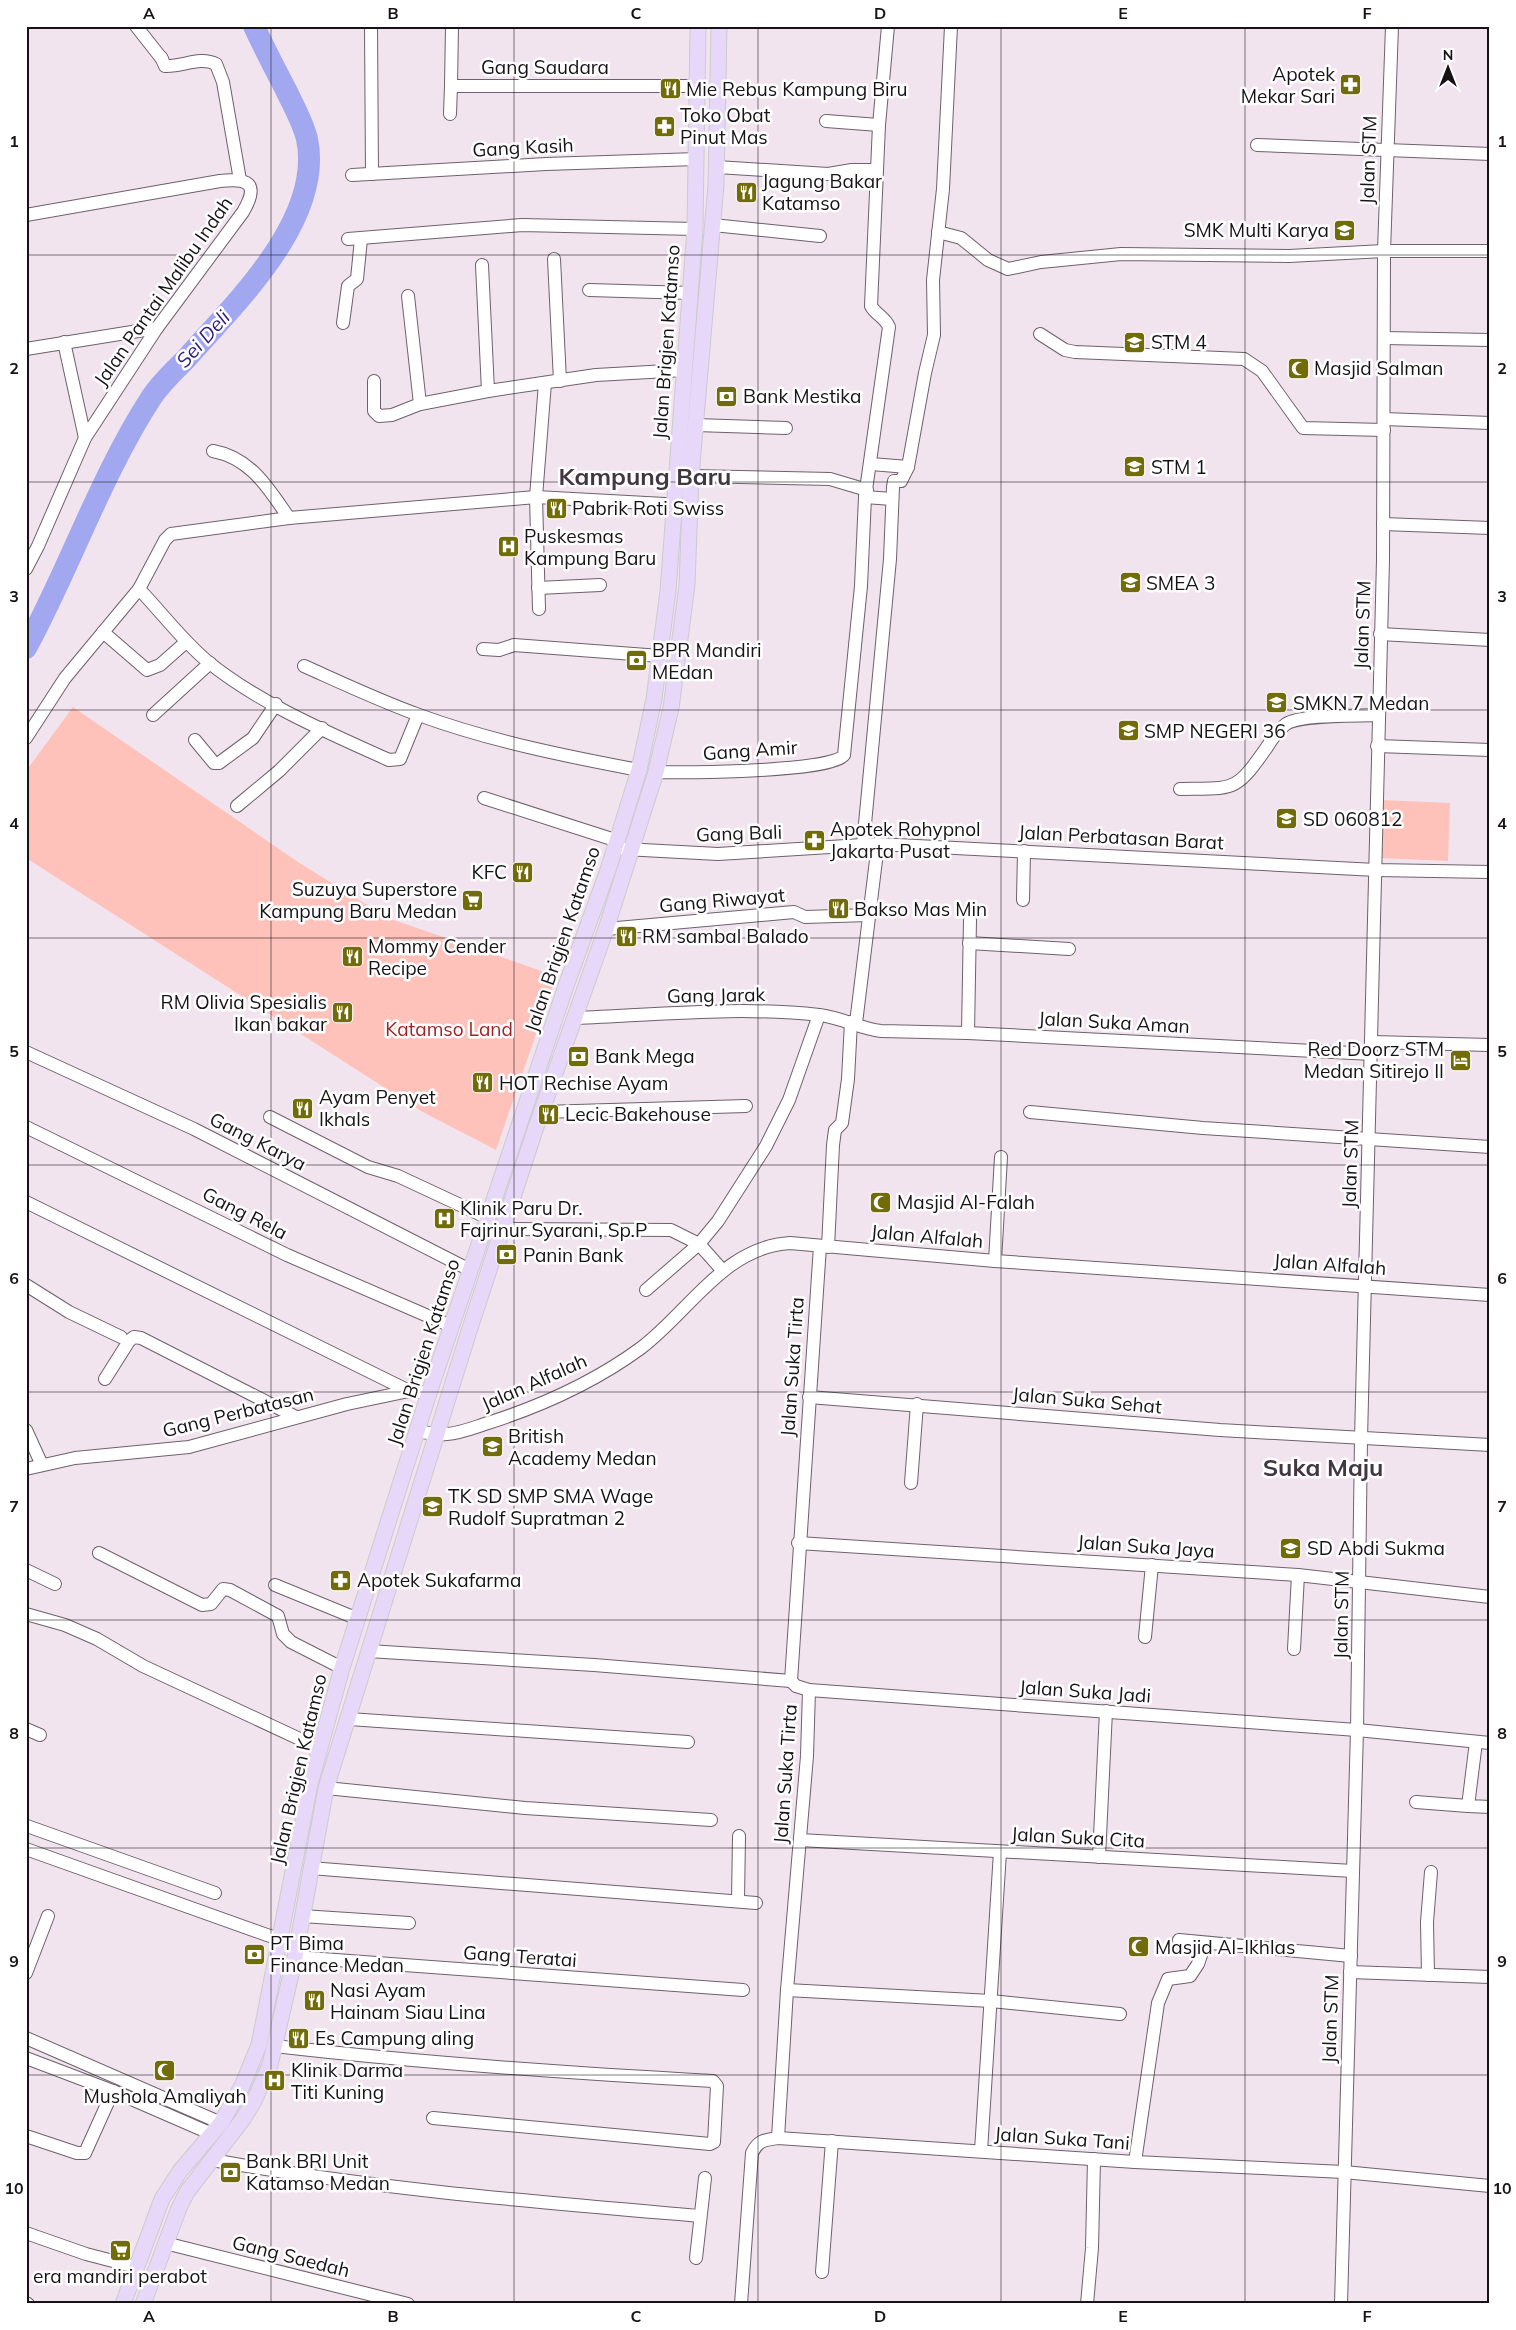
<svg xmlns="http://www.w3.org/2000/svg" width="1516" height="2330" viewBox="0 0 1516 2330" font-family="Mulish,sans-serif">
<rect width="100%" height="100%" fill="#f2e4ef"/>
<g fill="#fec2bb">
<path d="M73 707 298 862 388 918 556 976 496 1150 421 1111 26 858V771Z"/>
<path d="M1381 800 1450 803 1448 861 1379 858Z"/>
</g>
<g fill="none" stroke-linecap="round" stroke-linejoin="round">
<path stroke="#a1a8f0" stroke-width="22" d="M26 648C70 567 101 475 151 398 160 384 174 371 186 359 234 304 324 220 307 139 303 122 293 105 286 90 275 69 264 48 254 26"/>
<defs>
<g id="minor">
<path d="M136 26 162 59"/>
<path d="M371 26 372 174"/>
<path d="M452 26 451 86H698"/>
<path d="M161 57 165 66C183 67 199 56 216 64L223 82 240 180"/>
<path d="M450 114 451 86"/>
<path d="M826 121 879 125"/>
<path d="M1257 145 1490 154"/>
<path d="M717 167 828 174 852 170H877"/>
<path d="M352 175 546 164 697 159"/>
<path d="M26 215 220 181C248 178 260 183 243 212L157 328 85 438 38 546 26 569"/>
<path d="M713 225 820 236"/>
<path d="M938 232 961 238 988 260 1008 269 1041 262 1121 254 1289 256 1384 251H1490"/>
<path d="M348 239 522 225 695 229"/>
<path d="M554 259 560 381"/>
<path d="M482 265 488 391"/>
<path d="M589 290 691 293"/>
<path d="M408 296 420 404"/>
<path d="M343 323 348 286 357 279 361 239"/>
<path d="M1040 334 1065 350 1075 352 1244 359 1262 371 1303 428 1384 430"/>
<path d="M1384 338 1490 340"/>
<path d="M64 342 85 438"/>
<path d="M26 349 157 328"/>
<path d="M374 381V411L379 416 392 415 420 404 488 391 596 375 685 370"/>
<path d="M1384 419 1490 423"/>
<path d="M696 425 786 428"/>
<path d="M213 451C251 458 268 488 289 518"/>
<path d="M871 464 908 467"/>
<path d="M691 476 830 479 867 490"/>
<path d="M865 497 892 499"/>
<path d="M1383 524 1490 528"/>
<path d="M538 588 600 585"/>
<path d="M139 589C162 613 182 640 207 661 258 703 329 733 389 760L400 759 418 715"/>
<path d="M539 609 536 497 545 383"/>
<path d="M103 632 147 670 160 665 186 642"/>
<path d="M1380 634 1490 640"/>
<path d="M483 649 499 650 514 645 660 656"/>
<path d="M304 666C342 683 380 701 419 715 490 741 565 756 639 770"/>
<path d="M153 715 210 663"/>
<path d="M26 738 65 678 139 589 165 540 171 534 289 518 536 497 683 505"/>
<path d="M195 740 214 763H219L253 738 276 704"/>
<path d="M1377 746 1490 750"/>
<path d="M656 772C682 773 834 772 844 755L861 586 865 497 889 327C885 317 876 315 871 306L879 125 888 26"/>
<path d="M1180 789C1235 788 1235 793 1267 747 1272 739 1278 730 1286 724 1301 714 1357 716 1378 715"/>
<path d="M484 798 618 841"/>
<path d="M237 806 279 771 322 728"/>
<path d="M863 845 890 559 893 487 894 481H901L908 467 925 373 934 335 933 280 943 189 951 26"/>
<path d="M624 849 718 854 878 844 1376 870 1490 872"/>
<path d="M1023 900 1024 851"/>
<path d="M606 929 794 912 805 917 869 915"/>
<path d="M969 943 1069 949"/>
<path d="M576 1018C656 1015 739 1006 819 1015 841 1017 860 1029 881 1031L968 1033 1372 1054"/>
<path d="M856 1023 878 844"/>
<path d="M968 1033 970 920"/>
<path d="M1372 1042 1490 1045"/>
<path d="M26 1052 194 1129 470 1270"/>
<path d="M542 1112 746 1106"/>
<path d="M1030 1112 1203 1128 1490 1147"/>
<path d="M270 1117 368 1167 398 1176 488 1218"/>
<path d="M26 1127 287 1255 451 1326"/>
<path d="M26 1202 409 1391"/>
<path d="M503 1229 671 1230 699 1244 723 1271"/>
<path d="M820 1246 791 1681 796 1686 809 1690 1357 1730 1490 1743"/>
<path d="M828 1247 833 1145 835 1130 842 1123 848 1079 851 1022"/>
<path d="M995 1261 1001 1157"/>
<path d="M26 1285 69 1312 121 1337"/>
<path d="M646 1290 699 1244 718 1221 766 1146 789 1100 819 1015"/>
<path d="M105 1379 129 1341 134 1337 141 1338 296 1417"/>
<path d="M809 1397 1220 1430 1490 1445"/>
<path d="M26 1430 42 1465"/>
<path d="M417 1431C427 1433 437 1435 447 1434 461 1433 475 1427 488 1423 541 1406 596 1381 641 1348 690 1311 724 1247 790 1243L995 1261 1490 1295"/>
<path d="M26 1469 75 1458 189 1447 347 1404 409 1391 429 1393"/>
<path d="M911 1483 917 1404"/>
<path d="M798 1543 1298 1575 1490 1597"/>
<path d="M99 1553 202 1605 211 1604 223 1589 230 1590 278 1616 283 1634 291 1642 342 1668"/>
<path d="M26 1570 55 1584"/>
<path d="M275 1585 358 1619"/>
<path d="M26 1614 65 1625 97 1639 143 1666 319 1748"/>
<path d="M1145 1637 1152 1565"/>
<path d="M1294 1649 1298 1575"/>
<path d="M368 1651 594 1665 791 1681"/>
<path d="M349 1719 688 1742"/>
<path d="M26 1729 40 1735"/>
<path d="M1476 1742 1468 1806 1490 1807"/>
<path d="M326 1788 525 1808 711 1820"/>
<path d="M1416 1802 1468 1806"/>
<path d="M27 1826 215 1893"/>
<path d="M800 1840 1353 1871"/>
<path d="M26 1849 281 1940"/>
<path d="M1099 1857 1106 1711"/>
<path d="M310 1868 756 1903"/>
<path d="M738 1901 739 1836"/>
<path d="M302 1916 409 1923"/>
<path d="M1179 1940 1351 1956"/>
<path d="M295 1957 743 1990"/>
<path d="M1350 1972 1490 1977"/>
<path d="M26 1973 48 1916"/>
<path d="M1428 1975 1427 1922 1431 1872"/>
<path d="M787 1990 991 2001 1120 2014"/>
<path d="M26 2038 221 2123"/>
<path d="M275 2046C420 2063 567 2073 713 2081L717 2086 714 2142 710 2144 433 2118"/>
<path d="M26 2058 113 2091 212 2134"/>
<path d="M26 2136 77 2153H85L113 2091"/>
<path d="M778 2138 787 1990 807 1756 809 1690"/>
<path d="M981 2151 1000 1852"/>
<path d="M212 2160C373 2189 537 2202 700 2216"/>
<path d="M1135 2162 1158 2003 1168 1979 1190 1976 1198 1964 1205 1943"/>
<path d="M26 2233 86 2254 136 2267"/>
<path d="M165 2243 408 2304"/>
<path d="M696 2258 705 2178"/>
<path d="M822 2272 832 2141"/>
<path d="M26 2303 28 2304"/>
<path d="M741 2304 752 2153C758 2140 765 2140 778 2138L1135 2162 1344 2172 1490 2186"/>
<path d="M1087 2304 1092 2248 1094 2159"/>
<path d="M1341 2304 1357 1730 1361 1439 1383 560 1384 251 1392 26"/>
</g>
<g id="major">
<path d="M123 2304 162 2199 180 2171 221 2123 242 2086 259 2045 310 1784 342 1668 429 1393 566 986 609 867 639 770 654 699 668 591 695 229 698 26"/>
<path d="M143 2304 179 2208 187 2192 243 2119 254 2101 270 2065 295 1957 326 1788 470 1328 536 1127 606 929 656 772 671 708 687 585 691 476 716 185 719 26"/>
</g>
</defs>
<use href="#minor" stroke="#6e616b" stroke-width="14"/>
<use href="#major" stroke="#cccbcc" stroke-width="17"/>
<use href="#minor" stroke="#fff" stroke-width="12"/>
<use href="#major" stroke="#e7d7f9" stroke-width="15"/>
</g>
<path fill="none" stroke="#171216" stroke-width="1" stroke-opacity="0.55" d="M271 26V2304M514 26V2304M758 26V2304M1001 26V2304M1245 26V2304M26 255H1490M26 482H1490M26 710H1490M26 938H1490M26 1165H1490M26 1392H1490M26 1620H1490M26 1848H1490M26 2075H1490"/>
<defs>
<symbol id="pharmacy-square" viewBox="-11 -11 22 22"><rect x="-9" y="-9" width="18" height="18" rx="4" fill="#716c08" stroke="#fff"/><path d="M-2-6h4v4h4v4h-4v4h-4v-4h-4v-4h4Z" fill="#fff"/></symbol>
<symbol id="restaurant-square" viewBox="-11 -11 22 22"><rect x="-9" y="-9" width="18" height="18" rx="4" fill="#716c08" stroke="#fff"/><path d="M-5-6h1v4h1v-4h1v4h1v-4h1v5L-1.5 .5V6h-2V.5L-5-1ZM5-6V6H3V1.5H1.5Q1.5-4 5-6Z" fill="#fff"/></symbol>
<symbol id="school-square" viewBox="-11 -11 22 22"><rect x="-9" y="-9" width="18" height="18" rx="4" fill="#716c08" stroke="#fff"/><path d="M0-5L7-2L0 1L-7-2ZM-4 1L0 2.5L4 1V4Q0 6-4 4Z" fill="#fff"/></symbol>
<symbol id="mosque-square" viewBox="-11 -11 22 22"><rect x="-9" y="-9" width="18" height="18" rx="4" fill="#716c08" stroke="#fff"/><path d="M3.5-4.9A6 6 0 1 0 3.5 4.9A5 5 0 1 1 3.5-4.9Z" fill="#fff"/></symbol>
<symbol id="bank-square" viewBox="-11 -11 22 22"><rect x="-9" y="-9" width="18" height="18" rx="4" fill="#716c08" stroke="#fff"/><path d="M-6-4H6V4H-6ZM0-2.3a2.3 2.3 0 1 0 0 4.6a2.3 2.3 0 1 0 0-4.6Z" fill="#fff"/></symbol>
<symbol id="hospital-square" viewBox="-11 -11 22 22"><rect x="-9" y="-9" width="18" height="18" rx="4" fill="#716c08" stroke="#fff"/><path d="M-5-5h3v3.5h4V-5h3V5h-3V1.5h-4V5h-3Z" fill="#fff"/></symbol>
<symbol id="supermarket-square" viewBox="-11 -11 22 22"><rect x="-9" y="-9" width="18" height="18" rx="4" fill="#716c08" stroke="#fff"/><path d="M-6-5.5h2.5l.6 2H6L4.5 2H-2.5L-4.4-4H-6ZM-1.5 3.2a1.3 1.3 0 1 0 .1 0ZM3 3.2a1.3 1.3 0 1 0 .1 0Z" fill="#fff"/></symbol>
<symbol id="hotel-square" viewBox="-11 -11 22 22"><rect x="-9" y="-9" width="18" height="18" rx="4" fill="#716c08" stroke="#fff"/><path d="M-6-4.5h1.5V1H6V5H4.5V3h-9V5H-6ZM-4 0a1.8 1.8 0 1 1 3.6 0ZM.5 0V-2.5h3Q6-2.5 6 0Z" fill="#fff"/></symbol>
</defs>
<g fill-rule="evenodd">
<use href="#pharmacy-square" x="1338" y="72" width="25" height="25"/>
<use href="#restaurant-square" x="658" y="76" width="25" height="25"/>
<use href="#pharmacy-square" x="652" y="114" width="25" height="25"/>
<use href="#restaurant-square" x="734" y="180" width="25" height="25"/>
<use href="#school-square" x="1332" y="218" width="25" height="25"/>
<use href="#school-square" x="1122" y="330" width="25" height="25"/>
<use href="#mosque-square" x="1286" y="356" width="25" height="25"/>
<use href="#bank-square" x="714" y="384" width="25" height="25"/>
<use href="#school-square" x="1122" y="454" width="25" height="25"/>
<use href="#restaurant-square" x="544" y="496" width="25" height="25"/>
<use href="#hospital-square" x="496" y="534" width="25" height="25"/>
<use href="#school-square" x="1118" y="570" width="25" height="25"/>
<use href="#bank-square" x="624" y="648" width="25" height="25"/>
<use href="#school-square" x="1264" y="690" width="25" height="25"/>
<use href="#school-square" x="1116" y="718" width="25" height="25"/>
<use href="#school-square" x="1274" y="806" width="25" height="25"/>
<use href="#pharmacy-square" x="802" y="828" width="25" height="25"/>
<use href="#restaurant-square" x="510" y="860" width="25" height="25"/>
<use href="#supermarket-square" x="460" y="888" width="25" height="25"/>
<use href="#restaurant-square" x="826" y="896" width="25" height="25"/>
<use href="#restaurant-square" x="614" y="924" width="25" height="25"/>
<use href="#restaurant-square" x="340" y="944" width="25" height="25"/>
<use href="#restaurant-square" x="330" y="1000" width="25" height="25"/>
<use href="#bank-square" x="566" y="1044" width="25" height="25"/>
<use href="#hotel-square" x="1448" y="1048" width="25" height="25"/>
<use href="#restaurant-square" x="470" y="1070" width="25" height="25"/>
<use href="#restaurant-square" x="290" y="1096" width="25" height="25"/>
<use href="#restaurant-square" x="536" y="1102" width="25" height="25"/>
<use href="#mosque-square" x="868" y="1190" width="25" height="25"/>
<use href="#hospital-square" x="432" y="1206" width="25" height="25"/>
<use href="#bank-square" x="494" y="1242" width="25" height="25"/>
<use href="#school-square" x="480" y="1434" width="25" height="25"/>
<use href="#school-square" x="420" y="1494" width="25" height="25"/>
<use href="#school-square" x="1278" y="1536" width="25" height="25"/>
<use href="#pharmacy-square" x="328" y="1568" width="25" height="25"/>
<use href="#mosque-square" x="1126" y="1934" width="25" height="25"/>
<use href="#bank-square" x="242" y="1942" width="25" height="25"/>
<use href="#restaurant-square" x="302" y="1988" width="25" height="25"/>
<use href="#restaurant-square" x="286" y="2026" width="25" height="25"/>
<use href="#mosque-square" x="152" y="2058" width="25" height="25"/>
<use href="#hospital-square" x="262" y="2068" width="25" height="25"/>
<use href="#bank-square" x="218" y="2160" width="25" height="25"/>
<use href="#supermarket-square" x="108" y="2238" width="25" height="25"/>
</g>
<g text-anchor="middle" stroke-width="5" stroke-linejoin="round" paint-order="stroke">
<g font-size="19" fill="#171216" stroke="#fff">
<text x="545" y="74">Gang Saudara</text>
<text transform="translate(523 147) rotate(-3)" y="7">Gang Kasih</text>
<text transform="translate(1368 160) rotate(-88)" y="7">Jalan STM</text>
<text transform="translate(163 291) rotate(-55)" y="7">Jalan Pantai Malibu Indah</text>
<text transform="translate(666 342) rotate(-86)" y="7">Jalan Brigjen Katamso</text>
<text transform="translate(1362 625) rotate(-88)" y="7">Jalan STM</text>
<text transform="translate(750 750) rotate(-4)" y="7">Gang Amir</text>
<text transform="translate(739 833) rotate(-2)" y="7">Gang Bali</text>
<text transform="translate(1121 837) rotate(3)" y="7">Jalan Perbatasan Barat</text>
<text transform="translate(722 900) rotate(-5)" y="7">Gang Riwayat</text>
<text transform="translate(562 939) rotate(-71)" y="7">Jalan Brigjen Katamso</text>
<text transform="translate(716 995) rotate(-1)" y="7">Gang Jarak</text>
<text transform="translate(1114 1022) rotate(3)" y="7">Jalan Suka Aman</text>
<text transform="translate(258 1141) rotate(27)" y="7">Gang Karya</text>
<text transform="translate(1350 1164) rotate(-88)" y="7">Jalan STM</text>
<text transform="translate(245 1213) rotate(27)" y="7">Gang Rela</text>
<text transform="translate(927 1236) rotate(5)" y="7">Jalan Alfalah</text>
<text transform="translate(1330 1264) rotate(4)" y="7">Jalan Alfalah</text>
<text transform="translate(423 1352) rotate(-72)" y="7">Jalan Brigjen Katamso</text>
<text transform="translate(792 1367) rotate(-86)" y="7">Jalan Suka Tirta</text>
<text transform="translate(534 1382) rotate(-24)" y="7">Jalan Alfalah</text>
<text transform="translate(1087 1400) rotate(5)" y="7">Jalan Suka Sehat</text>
<text transform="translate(238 1412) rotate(-14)" y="7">Gang Perbatasan</text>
<text transform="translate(1146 1546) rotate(4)" y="7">Jalan Suka Jaya</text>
<text transform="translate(1341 1615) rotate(-89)" y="7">Jalan STM</text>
<text transform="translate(1085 1691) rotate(4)" y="7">Jalan Suka Jadi</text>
<text transform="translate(298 1769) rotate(-77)" y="7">Jalan Brigjen Katamso</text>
<text transform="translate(785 1774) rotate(-86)" y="7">Jalan Suka Tirta</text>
<text transform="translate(1078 1837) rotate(3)" y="7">Jalan Suka Cita</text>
<text transform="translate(520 1956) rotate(4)" y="7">Gang Teratai</text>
<text transform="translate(1330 2019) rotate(-88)" y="7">Jalan STM</text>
<text transform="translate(1062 2138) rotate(4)" y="7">Jalan Suka Tani</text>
<text transform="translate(291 2256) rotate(14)" y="7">Gang Saedah</text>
</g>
<g font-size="19" fill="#171216" stroke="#fff" text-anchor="start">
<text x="1335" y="81" text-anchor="end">Apotek<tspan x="1335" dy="22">Mekar Sari</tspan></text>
<text x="686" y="96">Mie Rebus Kampung Biru</text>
<text x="680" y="122">Toko Obat<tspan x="680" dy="22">Pinut Mas</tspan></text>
<text x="762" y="188">Jagung Bakar<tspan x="762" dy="22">Katamso</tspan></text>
<text x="1329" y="237" text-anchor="end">SMK Multi Karya</text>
<text x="1151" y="349">STM 4</text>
<text x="1314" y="375">Masjid Salman</text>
<text x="743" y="403">Bank Mestika</text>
<text x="1151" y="474">STM 1</text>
<text x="572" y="515">Pabrik Roti Swiss</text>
<text x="524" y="543">Puskesmas<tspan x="524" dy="22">Kampung Baru</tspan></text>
<text x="1146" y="590">SMEA 3</text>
<text x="652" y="657">BPR Mandiri<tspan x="652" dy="22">MEdan</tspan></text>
<text x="1293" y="710">SMKN 7 Medan</text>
<text x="1144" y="738">SMP NEGERI 36</text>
<text x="1303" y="826">SD 060812</text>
<text x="830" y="836">Apotek Rohypnol<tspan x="830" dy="22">Jakarta Pusat</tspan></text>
<text x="507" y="879" text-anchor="end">KFC</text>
<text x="457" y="896" text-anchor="end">Suzuya Superstore<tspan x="457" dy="22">Kampung Baru Medan</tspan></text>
<text x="854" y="916">Bakso Mas Min</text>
<text x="642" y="943">RM sambal Balado</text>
<text x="368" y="953">Mommy Cender<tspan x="368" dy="22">Recipe</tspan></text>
<text x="327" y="1009" text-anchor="end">RM Olivia Spesialis<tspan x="327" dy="22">Ikan bakar</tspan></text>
<text x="1444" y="1056" text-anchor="end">Red Doorz STM<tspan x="1444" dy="22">Medan Sitirejo II</tspan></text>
<text x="595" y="1063">Bank Mega</text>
<text x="499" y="1090">HOT Rechise Ayam</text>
<text x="319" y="1104">Ayam Penyet<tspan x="319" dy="22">Ikhals</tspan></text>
<text x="565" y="1121">Lecic Bakehouse</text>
<text x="897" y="1209">Masjid Al-Falah</text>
<text x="460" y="1215">Klinik Paru Dr.<tspan x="460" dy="22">Fajrinur Syarani, Sp.P</tspan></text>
<text x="523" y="1262">Panin Bank</text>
<text x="508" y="1443">British<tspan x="508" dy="22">Academy Medan</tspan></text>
<text x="448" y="1503">TK SD SMP SMA Wage<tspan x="448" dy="22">Rudolf Supratman 2</tspan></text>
<text x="1307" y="1555">SD Abdi Sukma</text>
<text x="357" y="1587">Apotek Sukafarma</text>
<text x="270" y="1950">PT Bima<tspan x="270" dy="22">Finance Medan</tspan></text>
<text x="1155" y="1954">Masjid Al-Ikhlas</text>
<text x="330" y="1997">Nasi Ayam<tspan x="330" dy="22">Hainam Siau Lina</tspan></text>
<text x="315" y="2045">Es Campung aling</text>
<text x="291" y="2077">Klinik Darma<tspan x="291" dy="22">Titi Kuning</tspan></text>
<text x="165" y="2103" text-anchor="middle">Mushola Amaliyah</text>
<text x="246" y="2168">Bank BRI Unit<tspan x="246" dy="22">Katamso Medan</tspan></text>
<text x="120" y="2283" text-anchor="middle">era mandiri perabot</text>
</g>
<g font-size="19" fill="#9e2323" stroke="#fff">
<text x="449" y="1036">Katamso Land</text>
</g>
<g font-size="20" font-style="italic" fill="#2a1d82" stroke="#fff">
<text transform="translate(203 339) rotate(-48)" y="7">Sei Deli</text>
</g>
<g font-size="24" font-weight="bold" fill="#423740" stroke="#fff">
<text x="645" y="485">Kampung Baru</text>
<text x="1323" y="1476">Suka Maju</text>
</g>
</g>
<rect width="1516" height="2330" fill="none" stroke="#ffffff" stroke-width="55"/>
<g transform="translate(1448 68)" stroke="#ffffff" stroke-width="4" paint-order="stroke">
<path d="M0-4L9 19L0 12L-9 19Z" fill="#171216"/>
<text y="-8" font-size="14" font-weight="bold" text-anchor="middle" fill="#171216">N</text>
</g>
<rect x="28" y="28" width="1460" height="2274" fill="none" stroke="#171216" stroke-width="2"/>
<g font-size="16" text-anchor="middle" font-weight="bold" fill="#171216">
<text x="149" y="19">A</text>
<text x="393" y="19">B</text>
<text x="636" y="19">C</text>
<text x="880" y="19">D</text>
<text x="1123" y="19">E</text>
<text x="1367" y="19">F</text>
<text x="14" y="147">1</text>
<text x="1502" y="147">1</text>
<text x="14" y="374">2</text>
<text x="1502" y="374">2</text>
<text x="14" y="602">3</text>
<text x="1502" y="602">3</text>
<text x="14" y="829">4</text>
<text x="1502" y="829">4</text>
<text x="14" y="1057">5</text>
<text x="1502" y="1057">5</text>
<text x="14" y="1284">6</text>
<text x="1502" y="1284">6</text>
<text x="14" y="1512">7</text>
<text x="1502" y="1512">7</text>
<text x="14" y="1739">8</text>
<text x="1502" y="1739">8</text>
<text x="14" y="1967">9</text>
<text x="1502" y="1967">9</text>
<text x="14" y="2194">10</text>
<text x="1502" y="2194">10</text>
<text x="149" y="2322">A</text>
<text x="393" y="2322">B</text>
<text x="636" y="2322">C</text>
<text x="880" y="2322">D</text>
<text x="1123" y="2322">E</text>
<text x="1367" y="2322">F</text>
</g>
</svg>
